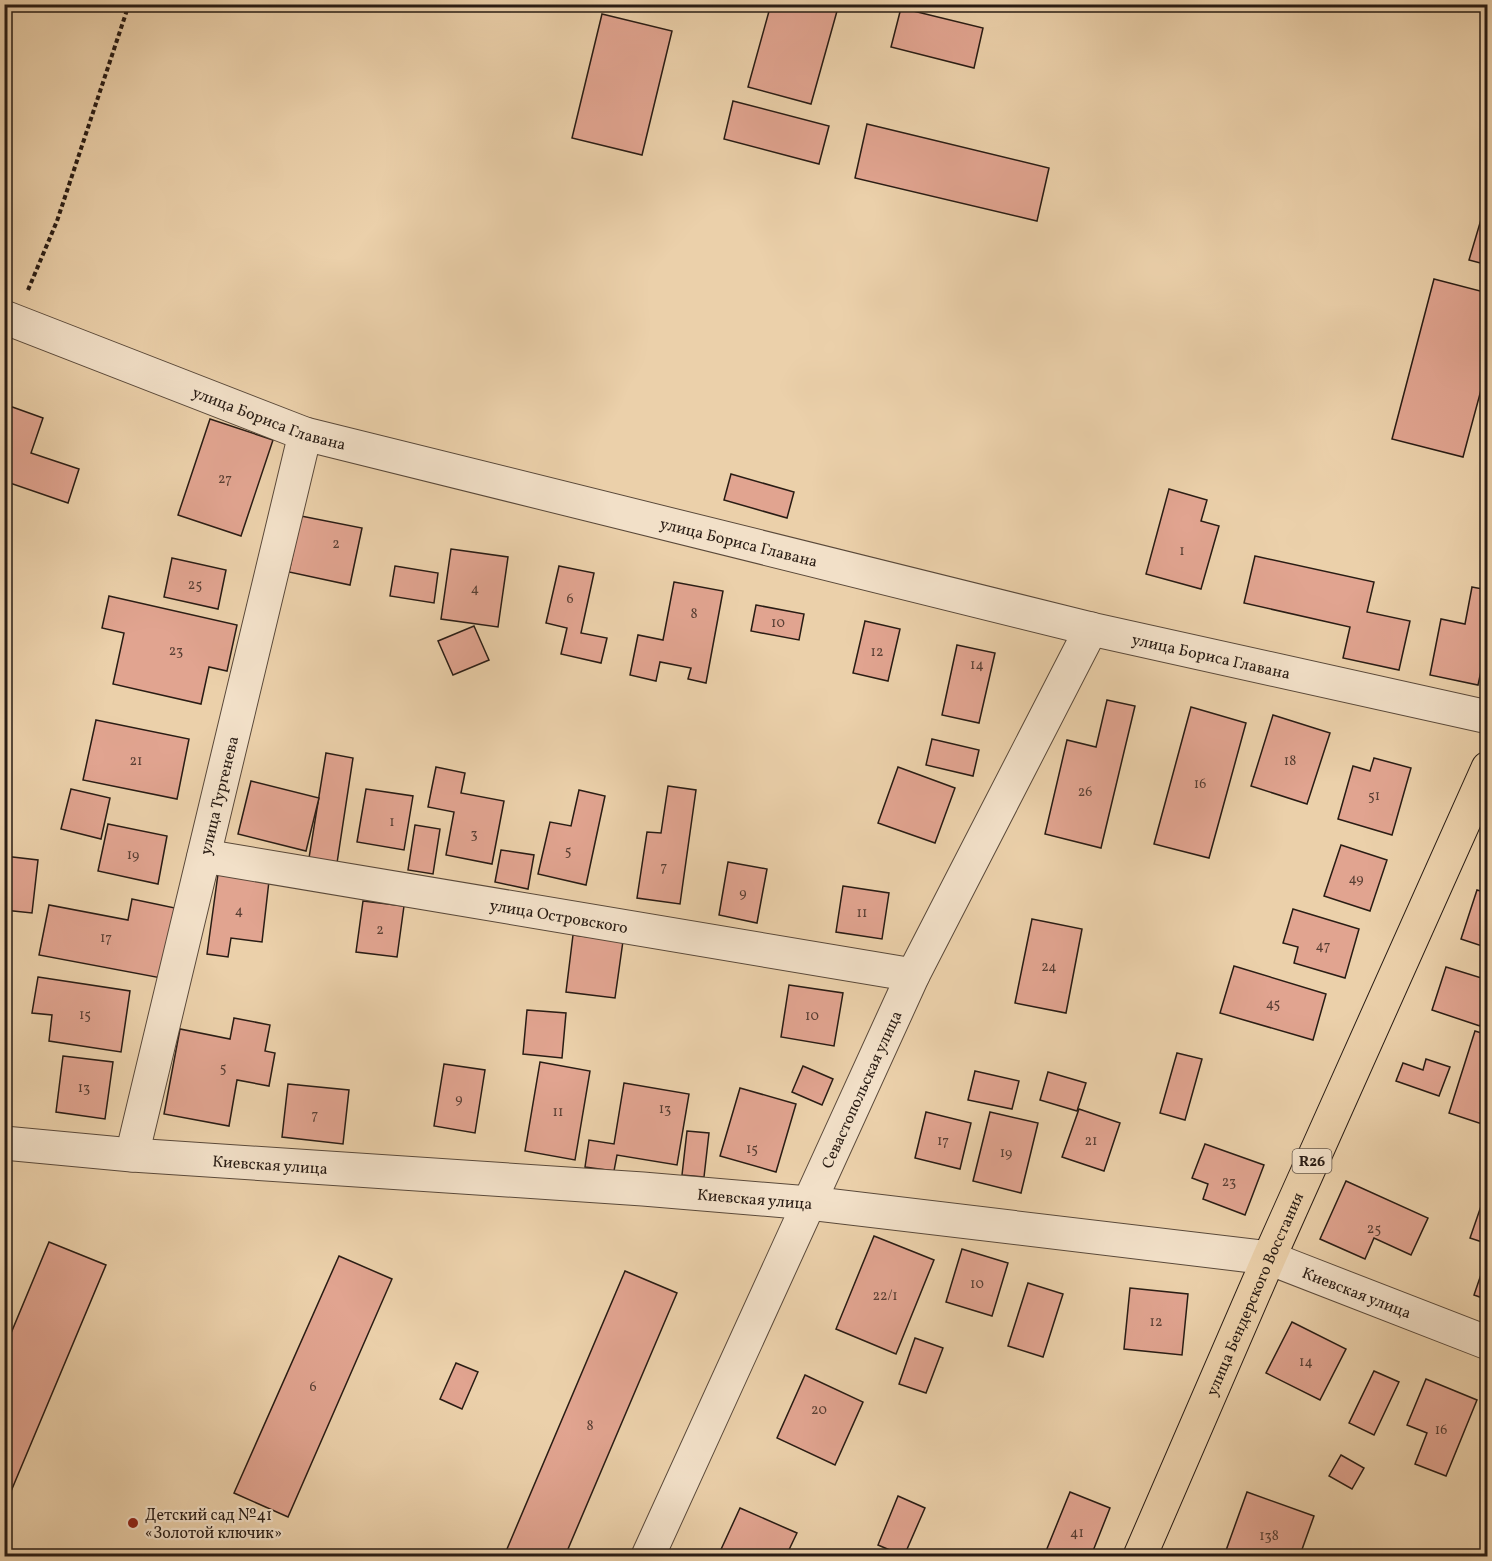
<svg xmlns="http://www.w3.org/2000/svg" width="1492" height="1561" viewBox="0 0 1492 1561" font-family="Vollkorn,serif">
<rect width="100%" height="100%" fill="#ebd0aa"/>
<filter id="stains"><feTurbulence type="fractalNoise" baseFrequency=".00333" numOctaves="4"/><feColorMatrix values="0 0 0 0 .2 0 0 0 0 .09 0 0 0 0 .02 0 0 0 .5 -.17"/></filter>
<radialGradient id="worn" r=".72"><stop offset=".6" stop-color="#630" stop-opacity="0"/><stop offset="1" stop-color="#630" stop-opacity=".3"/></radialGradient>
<g fill="#e1a490" stroke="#291c14" stroke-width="1.5">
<path d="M771 4H839L811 104 748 87Z"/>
<path d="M901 8 983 28 974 68 891 47Z"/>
<path d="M602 14 672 31 642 155 572 138Z"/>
<path d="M733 101 829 126 819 164 724 139Z"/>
<path d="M867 124 1049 168 1037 221 855 178Z"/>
<path d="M1488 196V265L1469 260Z"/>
<path d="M1434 279 1488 293V364L1463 457 1392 439Z"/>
<path d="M4 404 43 418 31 453 79 469 68 503 4 481Z"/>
<path d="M210 419 273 440 241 536 178 515Z"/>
<path d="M731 474 794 492 787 518 724 500Z"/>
<path d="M1169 489 1207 500 1201 521 1219 526 1201 589 1146 574Z"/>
<path d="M301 516 362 528 350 585 289 572Z"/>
<path d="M451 549 508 557 498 627 441 619Z"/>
<path d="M1255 556 1374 582 1367 612 1410 621 1399 670 1343 658 1350 627 1244 603Z"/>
<path d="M172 558 226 570 218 609 164 597Z"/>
<path d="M395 566 438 573 434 603 390 596Z"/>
<path d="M559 566 594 573 581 633 607 638 601 663 561 654 567 628 546 623Z"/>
<path d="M674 582 723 591 706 683 688 679 691 668 660 662 656 681 630 675 638 635 663 640Z"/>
<path d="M1472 587 1488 590V639L1478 685 1430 675 1441 619 1465 624Z"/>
<path d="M109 596 237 625 227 671 209 667 201 704 113 684 124 633 102 628Z"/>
<path d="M756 605 804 614 799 640 751 631Z"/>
<path d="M865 621 900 629 888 681 853 673Z"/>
<path d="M474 626 489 660 453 675 438 641Z"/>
<path d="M957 645 995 653 979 723 942 715Z"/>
<path d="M1107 700 1135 706 1101 848 1045 834 1067 740 1096 747Z"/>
<path d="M1191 707 1246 723 1209 858 1154 844Z"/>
<path d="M1273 715 1330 733 1307 804 1251 786Z"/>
<path d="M96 720 189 739 177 799 83 780Z"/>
<path d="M932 739 979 750 973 776 926 765Z"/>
<path d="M326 753 353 758 337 863 309 858Z"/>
<path d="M1374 758 1411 768 1392 835 1338 819 1353 766 1370 771Z"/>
<path d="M436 767 465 773 461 793 504 801 492 864 446 855 454 812 428 807Z"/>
<path d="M898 767 955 788 935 843 878 823Z"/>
<path d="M251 781 319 798 306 851 238 834Z"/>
<path d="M668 786 696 790 680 904 637 898 647 832 661 833Z"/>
<path d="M71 789 110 798 101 839 61 829Z"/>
<path d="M366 789 413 796 404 850 357 842Z"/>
<path d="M579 790 605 796 586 885 538 874 550 822 571 826Z"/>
<path d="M108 824 167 836 158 884 98 871Z"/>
<path d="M415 825 440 829 433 874 408 870Z"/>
<path d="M1341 845 1387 860 1370 911 1324 896Z"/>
<path d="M501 850 534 855 528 889 495 882Z"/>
<path d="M4 856 38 860 32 913 4 910Z"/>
<path d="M728 862 767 869 757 923 719 915Z"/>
<path d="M218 874 269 881 262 942 231 938 228 957 207 954Z"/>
<path d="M843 886 889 893 882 939 836 932Z"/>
<path d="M1477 890 1488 893V948L1461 939Z"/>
<path d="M132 899 175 908 161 978 39 955 49 905 128 920Z"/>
<path d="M363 901 404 906 397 957 356 952Z"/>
<path d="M1293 909 1359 929 1345 978 1294 963 1298 947 1283 943Z"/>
<path d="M1032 919 1082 929 1066 1013 1015 1003Z"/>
<path d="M573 935 623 941 615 998 566 992Z"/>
<path d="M1234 966 1326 994 1313 1040 1220 1013Z"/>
<path d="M1446 967 1488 980V1002L1480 1026 1432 1010Z"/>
<path d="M38 977 130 991 121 1052 49 1041 52 1015 32 1013Z"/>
<path d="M789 985 843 993 834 1046 781 1037Z"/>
<path d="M527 1010 566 1013 562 1058 523 1054Z"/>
<path d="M234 1018 270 1025 265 1051 275 1053 269 1086 237 1080 229 1126 164 1114 180 1029 230 1039Z"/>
<path d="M1475 1031 1488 1035V1126L1449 1113Z"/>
<path d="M1177 1053 1202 1059 1185 1120 1160 1113Z"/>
<path d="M63 1056 113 1062 105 1119 56 1112Z"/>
<path d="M1426 1059 1450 1067 1439 1096 1396 1081 1403 1063 1423 1070Z"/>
<path d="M540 1062 590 1071 575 1160 525 1151Z"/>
<path d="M444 1064 485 1070 475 1133 434 1126Z"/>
<path d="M803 1066 833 1079 822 1105 792 1092Z"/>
<path d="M975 1071 1019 1081 1012 1109 968 1100Z"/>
<path d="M1048 1072 1086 1083 1077 1111 1040 1100Z"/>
<path d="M624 1083 689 1094 677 1165 617 1155 614 1171 585 1167 589 1140 614 1144Z"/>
<path d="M288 1084 349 1090 343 1144 282 1137Z"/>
<path d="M740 1088 796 1104 776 1172 720 1156Z"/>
<path d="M1079 1109 1120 1123 1104 1171 1062 1157Z"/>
<path d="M926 1112 971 1123 960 1169 915 1158Z"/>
<path d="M990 1112 1038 1123 1021 1193 973 1181Z"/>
<path d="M687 1131 709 1133 704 1177 682 1175Z"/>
<path d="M1205 1144 1264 1165 1245 1215 1203 1199 1208 1184 1192 1178Z"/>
<path d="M1346 1181 1428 1218 1411 1255 1374 1238 1365 1259 1320 1239Z"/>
<path d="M1488 1186V1244L1470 1238Z"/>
<path d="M874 1236 934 1260 896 1354 836 1329Z"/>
<path d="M49 1242 106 1265 4 1508V1350Z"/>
<path d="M962 1249 1008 1263 992 1316 946 1302Z"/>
<path d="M1488 1254V1300L1474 1295Z"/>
<path d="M339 1256 392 1279 288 1517 234 1493Z"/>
<path d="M625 1271 677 1293 565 1556H504Z"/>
<path d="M1028 1283 1063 1294 1043 1357 1008 1346Z"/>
<path d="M1130 1288 1188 1294 1182 1355 1124 1349Z"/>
<path d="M1292 1322 1346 1349 1320 1400 1266 1373Z"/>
<path d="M915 1338 943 1348 926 1393 899 1384Z"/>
<path d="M456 1363 478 1372 462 1409 440 1399Z"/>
<path d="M1374 1371 1399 1382 1374 1435 1349 1423Z"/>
<path d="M805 1375 863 1402 835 1465 777 1438Z"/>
<path d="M1426 1379 1477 1400 1446 1476 1415 1464 1427 1433 1407 1425Z"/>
<path d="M1341 1455 1364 1468 1352 1489 1329 1476Z"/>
<path d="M1070 1492 1110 1508 1091 1556H1044Z"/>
<path d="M1247 1492 1314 1516 1300 1555 1304 1556H1224Z"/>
<path d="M898 1496 925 1508 904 1556 878 1545Z"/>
<path d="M740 1508 797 1533 786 1556H718Z"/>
</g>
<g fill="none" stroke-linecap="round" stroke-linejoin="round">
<defs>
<g id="minor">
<path id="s1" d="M4 317 305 434 1091 629 1488 717"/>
<path id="s2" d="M204 856 913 975"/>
<path id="s3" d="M4 1143 132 1155 643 1189 809 1203 1269 1258 1488 1343"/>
<path id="s4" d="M132 1155 305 434"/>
<path id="s5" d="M648 1556 913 975 1091 629"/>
</g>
<g id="primary">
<path id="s6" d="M1140 1556 1269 1258 1488 768"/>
</g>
</defs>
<use href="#minor" stroke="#5a493a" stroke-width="35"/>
<use href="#primary" stroke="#291c14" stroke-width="35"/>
<path stroke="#291c14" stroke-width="4" stroke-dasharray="4.5 3" stroke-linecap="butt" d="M28 290 57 221 129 4"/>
<use href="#minor" stroke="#f2e0c8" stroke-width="33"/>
<use href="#primary" stroke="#ebd0aa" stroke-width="33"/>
</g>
<circle fill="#8f2418" stroke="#f2e0c8" stroke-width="2" cx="133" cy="1523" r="6"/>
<g text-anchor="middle" stroke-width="4.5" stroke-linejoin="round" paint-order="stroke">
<g font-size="14" fill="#573e33">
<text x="225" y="483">27</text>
<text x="336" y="548">2</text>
<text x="1182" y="555">1</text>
<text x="195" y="589">25</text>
<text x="475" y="593">4</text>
<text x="570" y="603">6</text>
<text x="694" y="618">8</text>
<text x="778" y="627">10</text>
<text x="176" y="655">23</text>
<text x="877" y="656">12</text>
<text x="977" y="669">14</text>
<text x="136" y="765">21</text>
<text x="1290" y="765">18</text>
<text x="1200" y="788">16</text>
<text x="1085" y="796">26</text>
<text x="1374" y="800">51</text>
<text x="392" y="826">1</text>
<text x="474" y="838">3</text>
<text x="568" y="855">5</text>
<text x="133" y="859">19</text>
<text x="664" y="871">7</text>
<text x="1356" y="883">49</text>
<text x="743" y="897">9</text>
<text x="239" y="915">4</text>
<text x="862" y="917">11</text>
<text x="380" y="934">2</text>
<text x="106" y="942">17</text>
<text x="1323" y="950">47</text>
<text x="1049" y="971">24</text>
<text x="1273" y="1008">45</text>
<text x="85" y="1019">15</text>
<text x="812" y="1020">10</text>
<text x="223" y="1072">5</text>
<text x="84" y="1092">13</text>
<text x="459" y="1103">9</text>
<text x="665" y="1113">13</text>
<text x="558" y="1116">11</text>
<text x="315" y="1119">7</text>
<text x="943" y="1145">17</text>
<text x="1091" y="1145">21</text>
<text x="752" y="1153">15</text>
<text x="1006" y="1157">19</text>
<text x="1229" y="1186">23</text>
<text x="1374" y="1233">25</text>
<text x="977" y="1288">10</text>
<text x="885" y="1300">22/1</text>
<text x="1156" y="1326">12</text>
<text x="1306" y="1366">14</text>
<text x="313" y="1391">6</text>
<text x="819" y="1414">20</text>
<text x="590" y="1430">8</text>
<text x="1441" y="1434">16</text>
<text x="1077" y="1537">41</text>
<text x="1269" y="1540">138</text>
</g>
<rect fill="#f2e0c8" stroke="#65574a" stroke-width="1.5" x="1292.5" y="1149" width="39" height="24" rx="4.5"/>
<g font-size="15" font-weight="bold" fill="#291c14">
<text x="1312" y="1166">R26</text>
</g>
<g font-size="16" fill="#291c14" stroke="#f2e0c8">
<text dy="6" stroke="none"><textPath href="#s1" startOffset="284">улица Бориса Главана</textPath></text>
<text dy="6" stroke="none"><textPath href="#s1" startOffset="770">улица Бориса Главана</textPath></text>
<text dy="6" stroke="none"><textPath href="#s1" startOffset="1256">улица Бориса Главана</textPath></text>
<text dy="6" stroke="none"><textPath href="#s4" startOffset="370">улица Тургенева</textPath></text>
<text dy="6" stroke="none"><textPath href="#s2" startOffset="360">улица Островского</textPath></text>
<text dy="6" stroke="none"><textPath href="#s5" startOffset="513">Севастопольская улица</textPath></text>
<text dy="6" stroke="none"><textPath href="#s3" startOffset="267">Киевская улица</textPath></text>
<text dy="6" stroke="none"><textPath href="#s3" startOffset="753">Киевская улица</textPath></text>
<text dy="6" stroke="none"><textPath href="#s3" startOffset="1365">Киевская улица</textPath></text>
<text dy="6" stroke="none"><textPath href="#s6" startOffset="286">улица Бендерского Восстания</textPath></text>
</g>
<g font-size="16" fill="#291c14" stroke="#f2e0c8" text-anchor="start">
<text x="145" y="1520">Детский сад №41<tspan x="145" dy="18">«Золотой ключик»</tspan></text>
</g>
</g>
<rect width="1492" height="1561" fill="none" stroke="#ebd0aa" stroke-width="24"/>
<rect x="6" y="6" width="1480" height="1549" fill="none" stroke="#291c14" stroke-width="3"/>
<rect x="12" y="12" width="1468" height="1537" fill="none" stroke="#291c14" stroke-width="1.5"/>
<rect width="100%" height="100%" filter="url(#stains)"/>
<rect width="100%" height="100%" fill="url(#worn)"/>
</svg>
